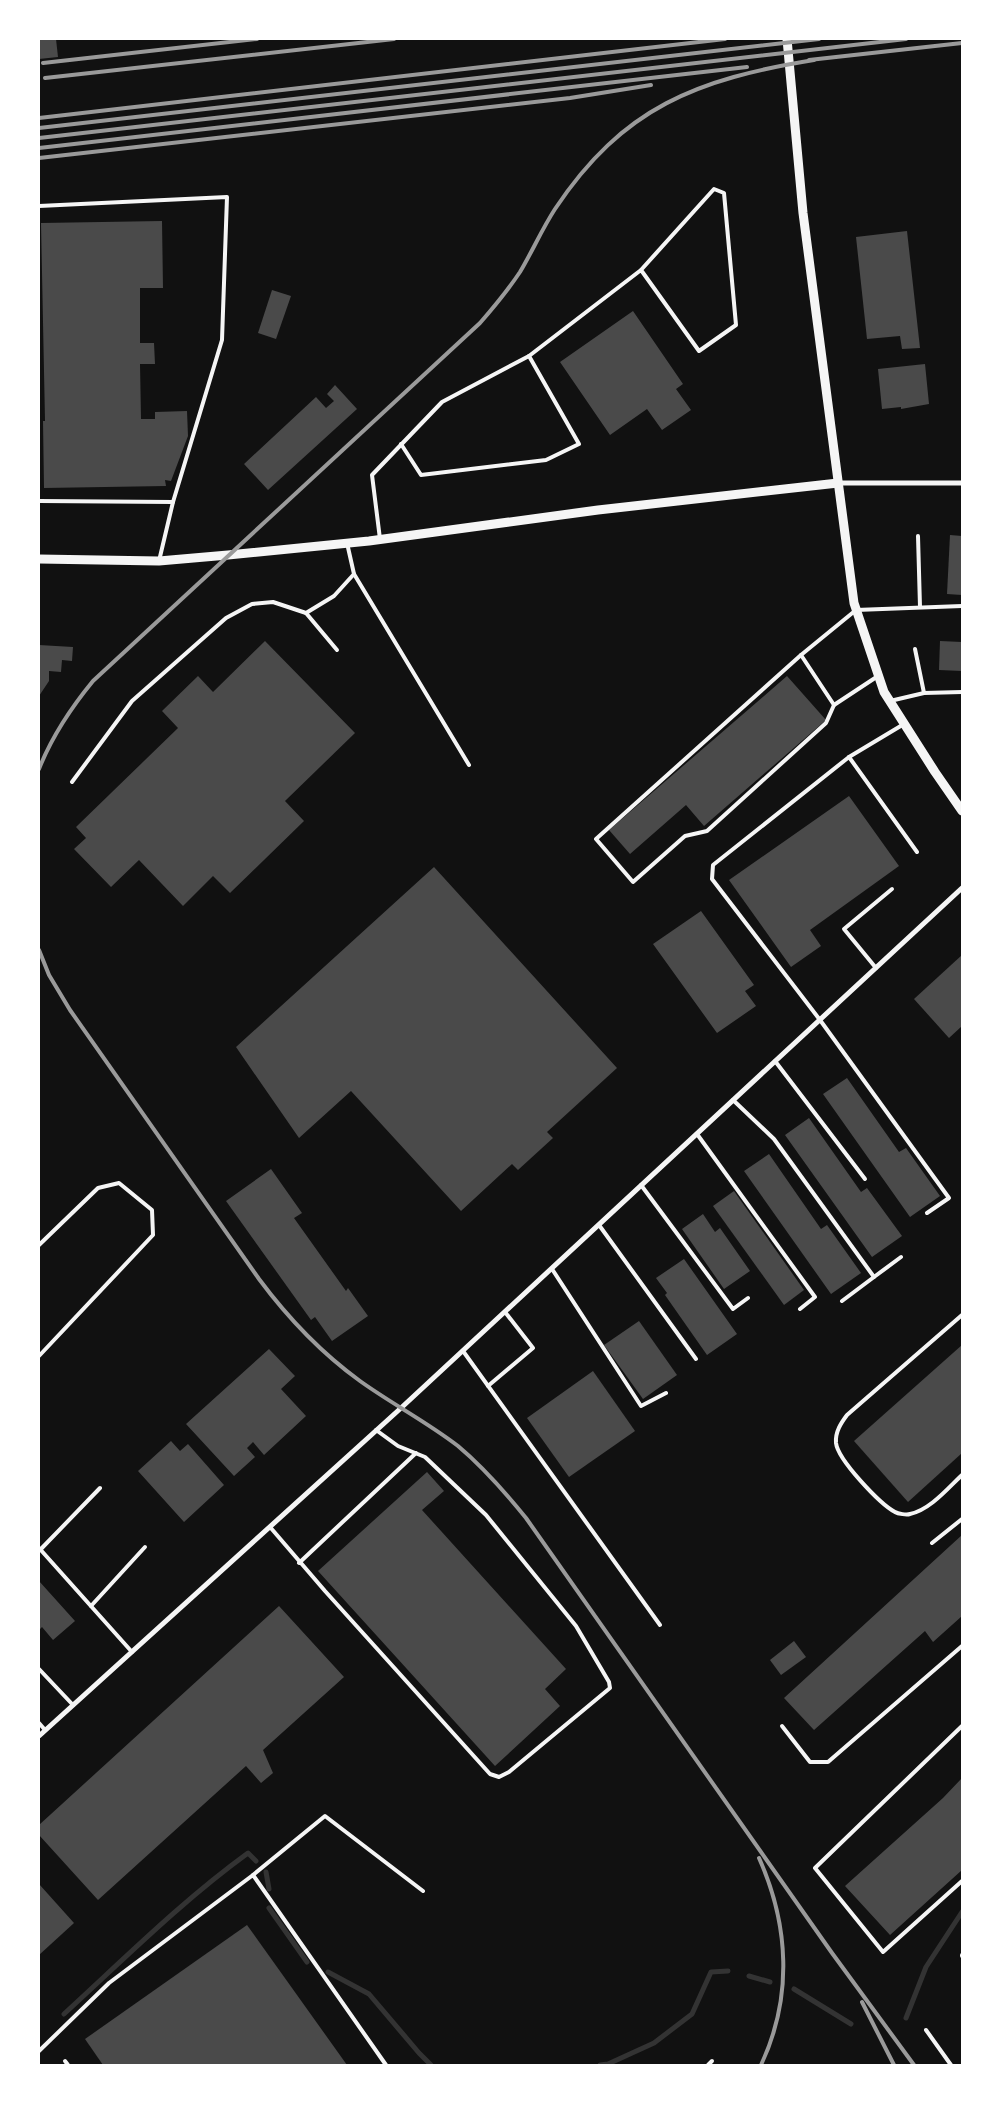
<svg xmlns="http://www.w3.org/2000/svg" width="1001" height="2104" viewBox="0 0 1001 2104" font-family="'Fira Sans',sans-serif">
<rect width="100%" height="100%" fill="#111"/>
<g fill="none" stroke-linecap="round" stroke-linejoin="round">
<g stroke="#333" stroke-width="5">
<path d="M266 1872 269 1889"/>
<path d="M269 1908 307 1962"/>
<path d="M328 1972 369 1994 419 2053 431 2065"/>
<path d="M749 1976 770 1982"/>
<path d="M794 1989 851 2024"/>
<path d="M64 2014C124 1959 182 1901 248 1853L256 1861"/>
<path d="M906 2018 926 1967 962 1912"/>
<path d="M600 2065 608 2064 654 2043 692 2014 711 1972 728 1971"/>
</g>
</g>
<g fill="#4a4a4a">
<path d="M39 39H56L58 57 39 59Z"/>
<path d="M162 221 163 288H140V343H154L155 364H140L141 419H155V412L187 411 188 436 171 481 165 480 166 486 44 488 43 421H45L41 223Z"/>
<path d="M907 231 920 348 902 349 900 336 867 339 856 237Z"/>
<path d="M272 290 291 296 276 339 258 333Z"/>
<path d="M633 311 683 384 676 389 691 410 662 430 647 409 610 435 560 362Z"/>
<path d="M925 364 929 404 901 409V407L882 409 878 369Z"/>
<path d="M335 385 357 409 268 490 244 464 316 397 326 408 334 401 327 394Z"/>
<path d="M950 535 962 536V595L947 594Z"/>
<path d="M265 641 355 733 285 801 304 821 230 893 213 876 183 906 139 860 111 887 74 849 86 838 76 827 178 728 162 711 198 676 213 692Z"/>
<path d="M940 641 962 642V671L939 670Z"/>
<path d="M39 645 73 647 72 661 62 660 61 672 49 671V681L39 696Z"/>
<path d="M787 676 826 720 704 826 686 805 630 854 609 830Z"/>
<path d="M849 796 899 866 810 930 821 946 791 967 729 880Z"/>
<path d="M434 867 617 1068 547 1132 553 1138 518 1170 512 1164 461 1211 351 1091 299 1138 236 1047Z"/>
<path d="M701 911 754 985 745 991 756 1006 717 1033 653 944Z"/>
<path d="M962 955V1026L949 1038 914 999Z"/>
<path d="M847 1078 899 1152 906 1148 940 1196 910 1217 823 1094Z"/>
<path d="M809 1118 861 1192 867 1188 902 1236 872 1257 785 1135Z"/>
<path d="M769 1154 821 1229 827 1225 861 1273 831 1294 744 1171Z"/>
<path d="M271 1169 302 1213 294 1218 346 1291 348 1288 368 1316 332 1341 315 1317 311 1320 226 1201Z"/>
<path d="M734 1191 804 1290 784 1305 713 1206Z"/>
<path d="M703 1214 715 1232 720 1228 750 1271 724 1289 682 1229Z"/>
<path d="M684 1259 737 1334 707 1355 665 1295 667 1293 656 1278Z"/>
<path d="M639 1321 677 1375 643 1399 604 1345Z"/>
<path d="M962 1345V1453L908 1502 854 1441Z"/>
<path d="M269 1349 295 1376 281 1389 306 1416 264 1455 253 1442 247 1448 255 1457 234 1476 186 1424Z"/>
<path d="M593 1371 635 1431 569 1477 527 1418Z"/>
<path d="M171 1441 180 1451 188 1444 224 1485 184 1522 138 1471Z"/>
<path d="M427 1472 444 1491 422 1510 566 1669 545 1689 560 1706 495 1766 318 1571Z"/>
<path d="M962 1535V1616L933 1642 925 1631 814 1730 784 1698Z"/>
<path d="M39 1581 75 1621 53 1640 42 1627 39 1630Z"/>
<path d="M279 1606 344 1677 263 1750 273 1773 261 1783 246 1766 98 1900 39 1835V1825Z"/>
<path d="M794 1641 806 1657 781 1675 770 1660Z"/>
<path d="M962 1778V1870L890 1935 845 1886 943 1798Z"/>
<path d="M39 1884 74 1923 39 1955Z"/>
<path d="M247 1925 347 2065H103L85 2039Z"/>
</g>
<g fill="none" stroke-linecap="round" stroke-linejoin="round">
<g stroke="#f5f5f5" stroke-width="4">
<path d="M39 206 227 197 222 340 173 502 159 561"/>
<path d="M401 444 421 475 546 460 579 444 529 356"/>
<path d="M39 501 173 502"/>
<path d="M918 536 920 607"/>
<path d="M380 539 372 475 442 402 529 356 641 270 714 189 724 193 736 325 699 351 641 270"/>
<path d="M354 574 469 765"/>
<path d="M306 613 337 650"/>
<path d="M915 649 924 693"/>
<path d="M801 655 834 705"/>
<path d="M878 676 834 705 826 723 707 831 685 836 633 882 596 839 801 655 856 610 962 606"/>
<path d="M890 701 924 693 962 692"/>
<path d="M904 724 849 757 713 865 712 879 820 1020 949 1198 927 1213"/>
<path d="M849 757 917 852"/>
<path d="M72 782 132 701 226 618 252 604 273 602 306 613 334 596 354 574 347 543"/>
<path d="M876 968 844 929 892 889"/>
<path d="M775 1061 865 1179"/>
<path d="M733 1100 774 1139 874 1277 842 1301"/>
<path d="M697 1134 815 1297 800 1309"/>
<path d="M641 1185 733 1309 748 1298"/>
<path d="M599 1225 696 1359"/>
<path d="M39 1245 98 1188 119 1183 152 1210 153 1235 39 1356"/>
<path d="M552 1269 641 1406 666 1393"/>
<path d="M874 1277 901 1257"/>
<path d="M962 1315 847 1415C841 1423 835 1432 836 1443 838 1460 880 1504 895 1512 898 1514 907 1515 910 1514 930 1510 948 1488 962 1475"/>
<path d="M463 1351 660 1625"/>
<path d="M488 1386 533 1348 505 1312"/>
<path d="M270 1527 325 1591 490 1774 499 1777 509 1772 610 1688 609 1682 576 1626 486 1515 425 1457 398 1446 376 1430"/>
<path d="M932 1543 962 1519"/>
<path d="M39 1548 132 1652"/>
<path d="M40 1550 100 1488"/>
<path d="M299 1563 416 1453"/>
<path d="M91 1606 145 1547"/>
<path d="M39 1669 73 1705"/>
<path d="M39 1723 45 1730"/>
<path d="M782 1726 810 1762H828L962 1646"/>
<path d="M962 1726 815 1868 883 1952 962 1881"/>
<path d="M253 1875 325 1816 423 1891"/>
<path d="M962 1955V1956"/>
<path d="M926 2030 951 2065"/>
<path d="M39 2051 109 1983 253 1875 386 2065"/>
<path d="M65 2061 68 2065"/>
<path d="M708 2065 712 2061"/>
</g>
<g stroke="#f5f5f5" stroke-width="5">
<path d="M838 483H962"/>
<path d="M39 1736 401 1408 962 888"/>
</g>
<g stroke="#f5f5f5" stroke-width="9">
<path d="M787 39 803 213 854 603 884 692 935 772 962 811"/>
<path d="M39 559 159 561 228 555 369 541 598 510 838 483"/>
</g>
<g stroke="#9a9a9a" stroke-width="4">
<path d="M809 60 962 43"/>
<path d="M43 63 257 39"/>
<path d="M45 78 394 39"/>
<path d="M39 118 725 39"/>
<path d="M39 128 819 39"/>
<path d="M39 138 906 39"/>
<path d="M39 148 747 67"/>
<path d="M39 158 570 98 651 85"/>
<path d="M39 769C52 736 70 709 93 681L480 323C494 307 508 290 520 272 532 252 542 229 555 209 623 107 697 79 814 60"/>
<path d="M39 950 49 975 70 1010 259 1279C288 1318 320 1352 360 1381 392 1404 427 1422 458 1446 483 1467 505 1492 526 1518L832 1953 914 2065"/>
<path d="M759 1858C789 1925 793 1997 761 2065"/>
<path d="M862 2002 894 2065"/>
</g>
</g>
<rect width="1001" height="2104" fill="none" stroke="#ffffff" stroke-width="80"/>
</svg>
